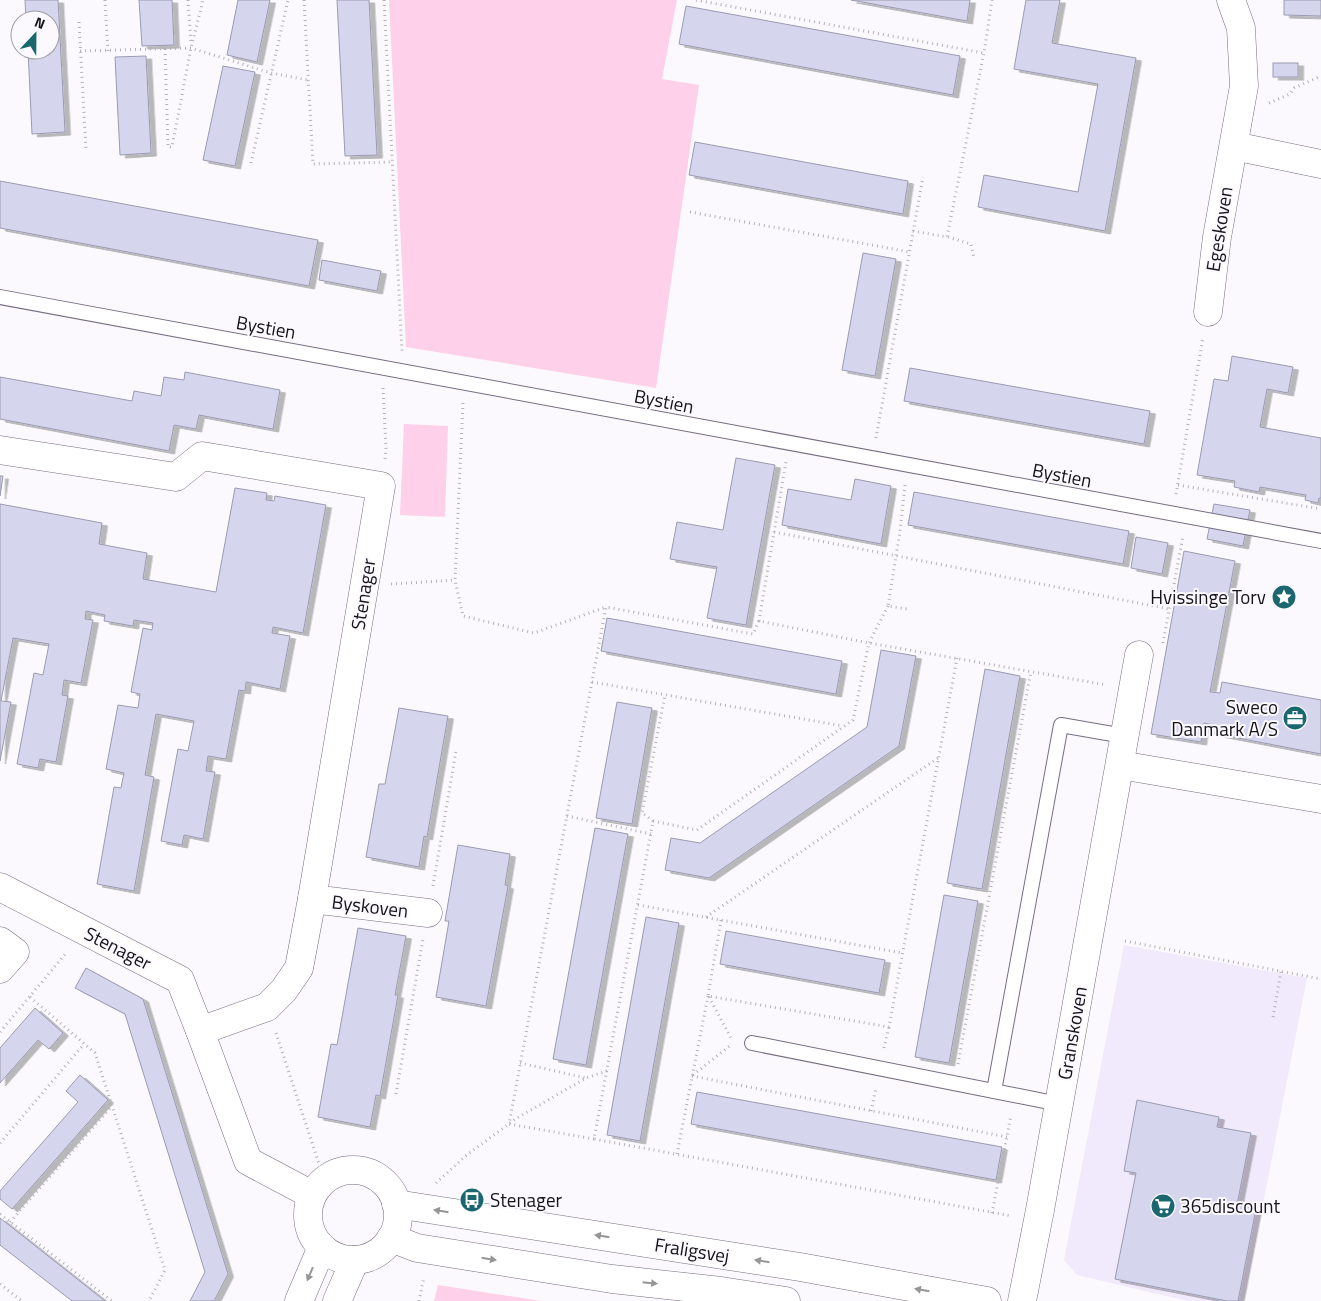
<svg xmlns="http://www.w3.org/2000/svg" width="1321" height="1301" viewBox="0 0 1321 1301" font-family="'Titillium Web',sans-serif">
<defs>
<filter id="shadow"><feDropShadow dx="5.5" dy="3" stdDeviation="0" flood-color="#0004"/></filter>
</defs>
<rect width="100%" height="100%" fill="#fbf9fe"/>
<path fill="#f1e9fc" d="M1124 945 1307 978 1244 1301H1187L1077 1275 1064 1260Z"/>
<g fill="#fed0e9">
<path d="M389 0H677L662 79 699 85 656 388 406 347Z"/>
<path d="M404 424 448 426 445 517 400 515Z"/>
<path d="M438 1285 541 1301H434Z"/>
</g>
<g fill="#d5d5ed" stroke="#9a9ab1" filter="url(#shadow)">
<path d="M25 0H58L65 132 32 134 28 50H50V20H26Z"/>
<path d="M139 0H172L174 45 142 46Z"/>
<path d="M238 0H270L257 62 227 55Z"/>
<path d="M337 0H369L377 155 345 156Z"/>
<path d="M851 0H970L967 21Z"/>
<path d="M1026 0H1060L1052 43 1136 58 1105 231 978 207 984 175 1078 192 1098 84 1014 69Z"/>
<path d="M1284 0H1321V16L1284 15Z"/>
<path d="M686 6 960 56 953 95 679 44Z"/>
<path d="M146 56 151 153 120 155 115 57Z"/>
<rect x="1273" y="63" width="25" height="14"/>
<path d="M223 66 255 72 235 166 203 160Z"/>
<path d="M695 142 908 181 903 214 689 175Z"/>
<path d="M0 181 318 240 309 286 0 228Z"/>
<path d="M863 253 896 259 875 376 842 370Z"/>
<path d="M322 260 381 271 377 291 319 280Z"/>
<path d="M1232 356 1293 367 1288 393 1267 389 1260 427 1321 438V498H1319L1318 503 1305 500 1306 495 1260 487 1259 492 1234 487 1235 481 1197 475 1214 379 1228 381Z"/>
<path d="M910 368 1150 411 1144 444 904 401Z"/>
<path d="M185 372 280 390 273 429 199 415 196 429 174 425 169 451 0 419V377L132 401 134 391 161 396 164 377 184 380Z"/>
<path d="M736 458 775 465 746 625 707 618 717 567 670 559 677 522 723 530Z"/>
<path d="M0 476H3L0 496Z"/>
<path d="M855 479 891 486 881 544 782 525 788 489 851 500Z"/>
<path d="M235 488 267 493 266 500 274 501 275 496 326 505 303 633 273 627 272 633 290 636 280 689 246 682 245 691 239 690 226 759 208 756 206 771 215 772 203 839 184 835 182 845 161 841 178 749 188 751 194 721 156 714 145 775 154 777 134 891 97 884 114 787 121 788 124 773 106 769 118 705 138 708 140 694 131 692 143 628 152 630 153 623 134 620 133 626 104 621 105 615 86 611 85 619 93 620 81 683 64 680 62 695 68 696 56 762 40 759 38 768 17 764 34 673 43 675 49 644 13 638 1 701 11 702 0 761V504L102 523 99 544 147 553 143 579 216 592Z"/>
<path d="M914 492 1129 531 1123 564 908 525Z"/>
<path d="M1214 504 1250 510 1243 546 1207 539Z"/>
<path d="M1136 537 1168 543 1162 574 1131 568Z"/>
<path d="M1184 551 1235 561 1210 692 1220 693 1222 682 1321 700V754L1212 733 1214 725 1204 723 1201 742 1151 734Z"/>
<path d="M607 618 842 661 836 694 601 651Z"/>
<path d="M881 650 916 656 899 746 709 878 665 870 671 838 700 843 867 727Z"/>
<path d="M985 669 1020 676 982 889 947 883Z"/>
<path d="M617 702 652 708 632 824 596 818Z"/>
<path d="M399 708 448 716 427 837 424 836 419 867 366 857 379 784H385Z"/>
<path d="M595 828 628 834 586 1065 553 1059Z"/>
<path d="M458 845 510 854 505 885 508 886 486 1006 436 997 449 921H445Z"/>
<path d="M944 895 978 901 949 1063 915 1057Z"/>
<path d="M646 917 679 923 640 1141 607 1135Z"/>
<path d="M358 928 406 936 395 995H398L380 1096 376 1095 370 1127 318 1117 331 1044 337 1045Z"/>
<path d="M726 931 885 960 879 993 720 964Z"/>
<path d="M86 968 143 999 228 1274 214 1301H190L205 1272 125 1014 75 988Z"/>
<path d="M35 1008 63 1033 49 1049 38 1040 0 1083V1048Z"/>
<path d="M80 1075 108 1100 12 1209 0 1199V1191L78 1102 66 1091Z"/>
<path d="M697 1092 1002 1147 996 1180 691 1124Z"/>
<path d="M1137 1100 1219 1117 1217 1127 1251 1133 1237 1205 1256 1209 1238 1301H1227L1115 1279 1136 1173 1124 1171Z"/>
<path d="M0 1218 105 1301H72L0 1245Z"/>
</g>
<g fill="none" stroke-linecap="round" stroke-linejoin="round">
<defs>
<g id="lane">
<path d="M0 297 1321 541"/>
<path d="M752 1043 1059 1104"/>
<path d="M994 1091 1061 725 1124 736"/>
</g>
<g id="street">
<path d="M1234 146 1321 164"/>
<path d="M1208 312 1217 237 1244 86 1241 28 1231 0"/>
<path d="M0 450 176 477 202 456 381 486 312 899 299 968 284 990 267 1007 200 1031"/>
<path d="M1120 765 1321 799"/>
<path d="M0 887 180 980 200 1031 248 1161 312 1195"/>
<path d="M312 899 428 913"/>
<path d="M0 941 15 952 0 969"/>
<path d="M1022 1301 1040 1210 1139 655"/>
</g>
<g id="secondary">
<circle cx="353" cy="1215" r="45"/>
<path d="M396 1204 800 1267 987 1301"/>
<path d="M391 1238 417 1248 612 1279 721 1291 786 1301"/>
<path d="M299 1301 322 1247"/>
<path d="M337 1301 355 1260"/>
</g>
</defs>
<use href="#lane" stroke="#766d81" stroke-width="16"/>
<use href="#street" stroke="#766d81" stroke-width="29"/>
<use href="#secondary" stroke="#766d81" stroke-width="29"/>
<g stroke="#b4b1b7" stroke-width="3" stroke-dasharray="1 4" stroke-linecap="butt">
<path d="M105 0 108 51"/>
<path d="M188 0 191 44"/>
<path d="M304 0 313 164 392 162"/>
<path d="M384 0 402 351"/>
<path d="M696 0 984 53"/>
<path d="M79 22 86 150"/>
<path d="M165 49 168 147H172L191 48 203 0"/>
<path d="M80 51 191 48 271 73 308 80"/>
<path d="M1269 103 1290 94 1294 88 1321 76"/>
<path d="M251 163 288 0"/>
<path d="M690 212 910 252"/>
<path d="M913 231 947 237 984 53 992 0"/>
<path d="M948 237 971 244 974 258"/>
<path d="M383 388 386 449 385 459"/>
<path d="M463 403 455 580 463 616 534 633 606 607"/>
<path d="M876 438 923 177"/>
<path d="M905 485 900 531 888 606 907 609"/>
<path d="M1178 485 1321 509"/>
<path d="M1176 494 1203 338"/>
<path d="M774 532 1169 609"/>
<path d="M391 584 455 580"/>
<path d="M888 606 869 643 853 720 697 830 653 821 594 1139 1012 1216"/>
<path d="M759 621 786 462"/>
<path d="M1163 643 1183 536"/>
<path d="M592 682 843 726"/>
<path d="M567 816 651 834"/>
<path d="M653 821 642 813 665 695"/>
<path d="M433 886 456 751"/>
<path d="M638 905 902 953"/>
<path d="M706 917 938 758"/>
<path d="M721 920 708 996 889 1027 957 658"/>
<path d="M1125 941 1321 979"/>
<path d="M30 997 95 1053 165 1270 149 1301"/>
<path d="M709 997 732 1040"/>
<path d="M1273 1017 1281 971"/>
<path d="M0 1032 67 952"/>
<path d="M276 1033 320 1167"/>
<path d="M884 1048 889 1027"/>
<path d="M520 1063 586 1078"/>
<path d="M958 1064 1031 671"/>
<path d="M693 1075 731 1045"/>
<path d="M692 1076 1007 1137"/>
<path d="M396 1094 423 939"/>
<path d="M871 1111 876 1088"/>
<path d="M594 1139 509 1124 606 607 753 634 759 621 869 643 1107 685"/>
<path d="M0 1143 84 1044"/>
<path d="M677 1154 708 996"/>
<path d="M436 1183 468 1154 517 1118 586 1078 607 1071"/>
<path d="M992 1213 1011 1115"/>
<path d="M0 1214 112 1301"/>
<path d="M10 1222 112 1106"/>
<path d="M0 1284 22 1301"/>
<path d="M419 1301 424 1277"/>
</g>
<use href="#lane" stroke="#fff" stroke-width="14"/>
<use href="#street" stroke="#fff" stroke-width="28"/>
<use href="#secondary" stroke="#fff" stroke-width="28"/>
</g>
<defs><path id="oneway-solid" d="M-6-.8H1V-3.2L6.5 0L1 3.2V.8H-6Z" transform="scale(1.25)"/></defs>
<g fill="#969598">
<use href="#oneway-solid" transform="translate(441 1211) rotate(-171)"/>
<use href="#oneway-solid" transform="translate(602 1236) rotate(-171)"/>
<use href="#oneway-solid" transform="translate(489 1259) rotate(9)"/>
<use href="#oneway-solid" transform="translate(762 1261) rotate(-171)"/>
<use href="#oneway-solid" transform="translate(310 1274) rotate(113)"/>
<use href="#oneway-solid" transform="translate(650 1283) rotate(6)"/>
<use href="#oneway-solid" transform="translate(922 1290) rotate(-170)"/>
</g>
<defs>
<symbol id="sight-disc" viewBox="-11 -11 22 22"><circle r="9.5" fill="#1b676f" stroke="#fbf9fe"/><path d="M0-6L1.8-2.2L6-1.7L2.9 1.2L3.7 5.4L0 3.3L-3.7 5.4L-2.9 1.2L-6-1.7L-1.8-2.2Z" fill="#fff"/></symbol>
<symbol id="office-disc" viewBox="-11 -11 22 22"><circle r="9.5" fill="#1b676f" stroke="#fbf9fe"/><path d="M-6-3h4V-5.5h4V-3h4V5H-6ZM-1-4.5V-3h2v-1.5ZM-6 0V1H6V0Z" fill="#fff"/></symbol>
<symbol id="bus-disc" viewBox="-11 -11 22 22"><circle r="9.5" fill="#1b676f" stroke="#fbf9fe"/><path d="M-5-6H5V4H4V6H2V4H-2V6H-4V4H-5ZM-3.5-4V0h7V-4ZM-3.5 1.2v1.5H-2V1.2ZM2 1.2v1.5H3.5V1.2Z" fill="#fff"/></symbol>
<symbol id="supermarket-disc" viewBox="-11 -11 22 22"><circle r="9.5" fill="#1b676f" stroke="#fbf9fe"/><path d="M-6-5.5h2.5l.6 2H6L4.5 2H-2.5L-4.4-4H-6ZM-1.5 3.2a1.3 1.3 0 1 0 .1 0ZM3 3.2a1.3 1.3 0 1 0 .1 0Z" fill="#fff"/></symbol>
</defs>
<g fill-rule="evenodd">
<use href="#sight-disc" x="1270" y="583" width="28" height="28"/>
<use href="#office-disc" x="1281" y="704" width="28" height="28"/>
<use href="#bus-disc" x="458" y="1186" width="28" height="28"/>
<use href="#supermarket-disc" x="1149" y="1192" width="28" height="28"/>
</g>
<g text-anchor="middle" stroke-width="4" stroke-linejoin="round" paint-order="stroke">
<g font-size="19" fill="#16131b" stroke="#fbf9fe">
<text transform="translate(1219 229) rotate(-81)" y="7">Egeskoven</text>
<text transform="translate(266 327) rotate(10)" y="7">Bystien</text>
<text transform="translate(664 401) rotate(11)" y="7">Bystien</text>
<text transform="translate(1062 475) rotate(11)" y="7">Bystien</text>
<text transform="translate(363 594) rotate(-81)" y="7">Stenager</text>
<text transform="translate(370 906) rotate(7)" y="7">Byskoven</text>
<text transform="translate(118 948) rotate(27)" y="7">Stenager</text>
<text transform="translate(1072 1033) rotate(-80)" y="7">Granskoven</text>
<text transform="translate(692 1250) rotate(9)" y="7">Fraligsvej</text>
</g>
<g font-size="19" fill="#16131b" stroke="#fbf9fe" text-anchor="end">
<text x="1266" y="604">Hvissinge Torv</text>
<text x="1278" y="714">Sweco<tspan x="1278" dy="22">Danmark A/S</tspan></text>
<text x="490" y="1207" text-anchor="start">Stenager</text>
<text x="1180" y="1213" text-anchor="start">365discount</text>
</g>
</g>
<g transform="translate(35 35) rotate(22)"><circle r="24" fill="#fbf9fe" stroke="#9f9da3"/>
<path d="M0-4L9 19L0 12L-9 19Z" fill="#1b676f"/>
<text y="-8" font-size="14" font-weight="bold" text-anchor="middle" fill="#16131b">N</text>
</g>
</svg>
